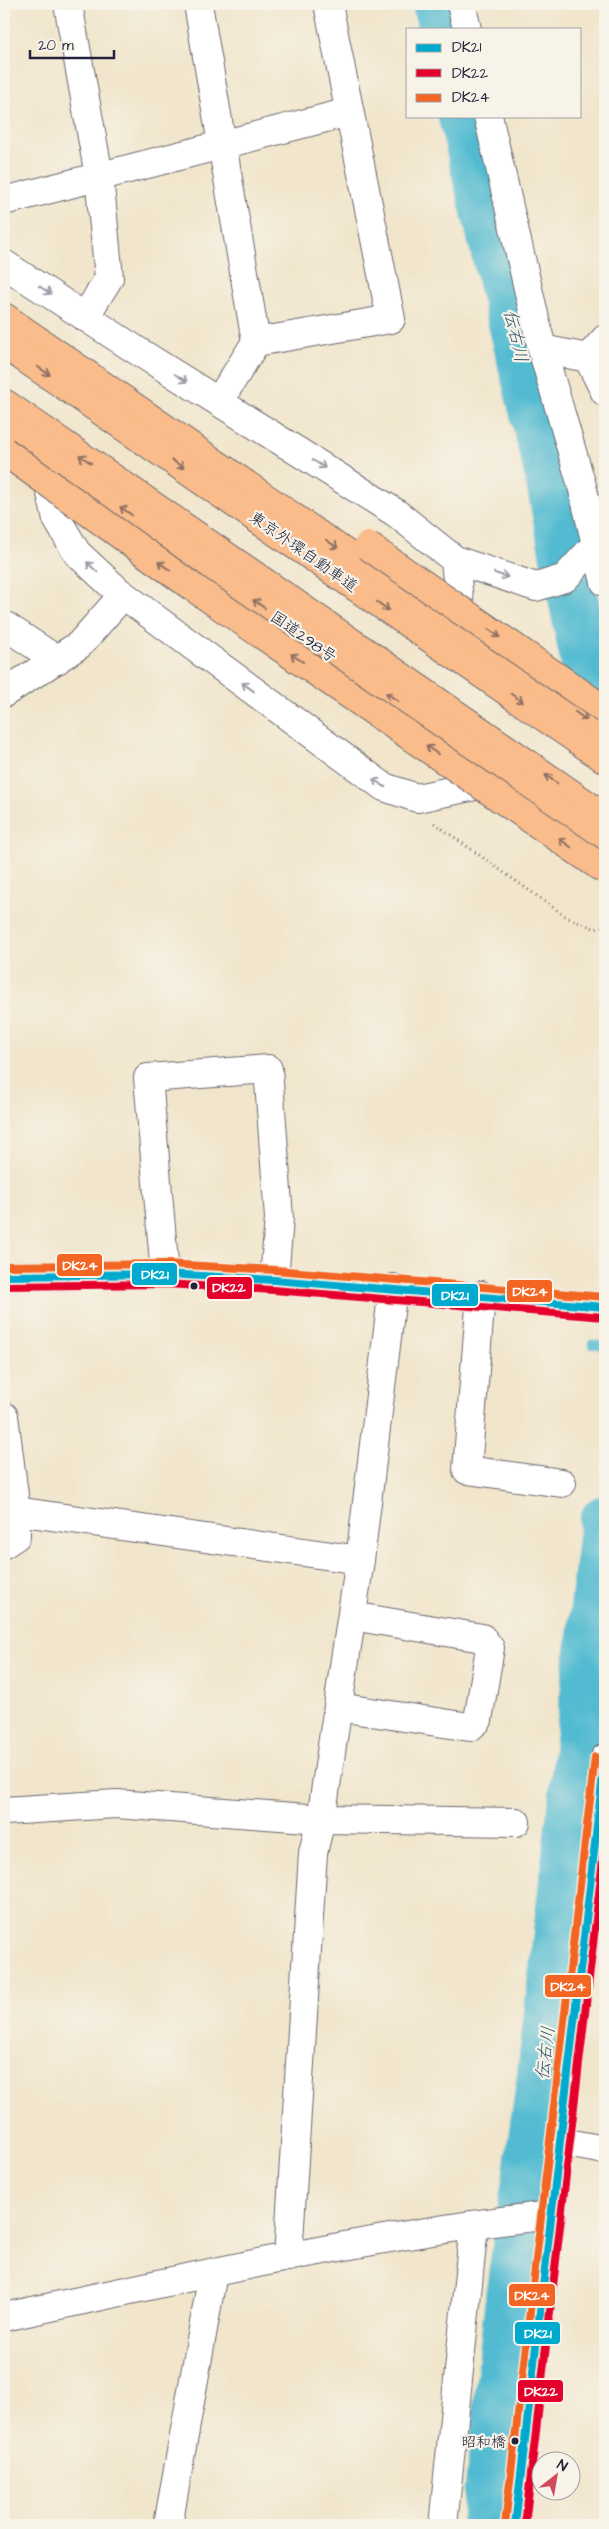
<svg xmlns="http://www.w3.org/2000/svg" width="609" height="2529" viewBox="0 0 609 2529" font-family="'Architects Daughter','Klee One',sans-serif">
<rect width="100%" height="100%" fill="#f7f3e8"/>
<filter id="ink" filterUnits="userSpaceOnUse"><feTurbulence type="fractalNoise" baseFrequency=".02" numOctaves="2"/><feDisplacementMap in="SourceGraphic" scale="10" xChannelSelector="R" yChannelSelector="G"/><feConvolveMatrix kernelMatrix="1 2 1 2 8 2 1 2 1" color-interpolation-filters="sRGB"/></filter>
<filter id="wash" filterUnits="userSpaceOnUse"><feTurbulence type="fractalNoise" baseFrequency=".0096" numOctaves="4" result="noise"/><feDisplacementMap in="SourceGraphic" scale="20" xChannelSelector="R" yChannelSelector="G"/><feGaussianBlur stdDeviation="1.12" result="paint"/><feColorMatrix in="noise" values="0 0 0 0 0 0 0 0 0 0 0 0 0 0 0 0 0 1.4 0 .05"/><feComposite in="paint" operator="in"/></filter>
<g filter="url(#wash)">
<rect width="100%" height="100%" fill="#f1e5cb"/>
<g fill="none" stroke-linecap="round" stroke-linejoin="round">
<path stroke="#53bbd1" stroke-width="9" d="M592 1344 605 1347"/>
<g stroke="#53bbd1" stroke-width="50">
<path d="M437 4 443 29"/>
<path d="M463 116 549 472 565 556"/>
<path d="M572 593 594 707"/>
<path d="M486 2525 510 2297 541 2083 605 1520"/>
</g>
</g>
</g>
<g filter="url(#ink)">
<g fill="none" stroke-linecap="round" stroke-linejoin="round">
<defs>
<g id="minor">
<path d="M68 4 99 176 109 278 85 317"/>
<path d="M198 4 256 342 219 401"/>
<path d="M461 4 467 29"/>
<path d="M488 116 542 349 582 486 605 582"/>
<path d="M4 201 349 112"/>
<path d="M4 264 136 350 396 513 455 560 462 628"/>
<path d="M256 342 391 319 328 4"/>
<path d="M542 349 588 358 605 392"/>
<path d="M588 358 605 339"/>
<path d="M45 468 57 519 77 553 118 591 384 787 417 798 499 781"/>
<path d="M455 560 536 587 565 578 597 543"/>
<path d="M4 625 57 660"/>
<path d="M4 693 79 645 123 595"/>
<path d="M165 1274 148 1078 268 1069 279 1218 274 1280"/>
<path d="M4 1276 165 1274 274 1280 605 1307"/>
<path d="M481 1295 467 1470 562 1483"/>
<path d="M4 1416 16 1511 360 1560"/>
<path d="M4 1544 16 1536V1511"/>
<path d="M338 1707 470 1727 478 1720 490 1648 482 1638 352 1616"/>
<path d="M4 1811 116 1804 321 1819 516 1822"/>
<path d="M561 2142 605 2150"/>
<path d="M288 2257 313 1853 321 1819 360 1560 393 1288"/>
<path d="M4 2317C185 2279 367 2235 552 2215"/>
<path d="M168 2525 213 2273"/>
<path d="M443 2525 474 2225"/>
<path d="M515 2525 605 1758"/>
</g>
<g id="highway">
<path d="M4 317 605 733"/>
<path d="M4 344 605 759"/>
<path d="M4 403 605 817"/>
<path d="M4 427 605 844"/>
</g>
</defs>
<use href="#minor" stroke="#6a666d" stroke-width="30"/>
<use href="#highway" stroke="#6a666d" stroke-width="30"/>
<path stroke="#6a666d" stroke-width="3" stroke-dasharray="1 4" stroke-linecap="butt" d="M434 823 568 918 596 929 605 925"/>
<use href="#minor" stroke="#fff" stroke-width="28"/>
<use href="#highway" stroke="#f9bc8a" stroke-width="28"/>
<defs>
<g id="highway-bridge">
<path d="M4 451 194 588 605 870"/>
<path d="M368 546 605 710"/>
</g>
</defs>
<use href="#highway-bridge" stroke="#6a666d" stroke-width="30" stroke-linecap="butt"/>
<use href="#highway-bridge" stroke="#f9bc8a" stroke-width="28"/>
<defs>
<g id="bus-1">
<path d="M4 1276 165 1274 274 1280 605 1307"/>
<path d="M515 2525 605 1758"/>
</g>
<g id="bus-2">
<path d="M4 1286 165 1284 273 1290 604 1317"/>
<path d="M525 2525 605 1842"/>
</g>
<g id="bus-3">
<path d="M4 1266 166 1264 275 1270 605 1297"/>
<path d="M505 2524 595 1757"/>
</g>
</defs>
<use href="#bus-1" stroke="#f7f3e8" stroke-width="11"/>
<use href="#bus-2" stroke="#f7f3e8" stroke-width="11"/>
<use href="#bus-3" stroke="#f7f3e8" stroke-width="11"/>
<use href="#bus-1" stroke="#00a9ce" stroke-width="8"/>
<use href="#bus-2" stroke="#e4002b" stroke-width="8"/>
<use href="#bus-3" stroke="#f26522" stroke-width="8"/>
</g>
<defs><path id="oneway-shaft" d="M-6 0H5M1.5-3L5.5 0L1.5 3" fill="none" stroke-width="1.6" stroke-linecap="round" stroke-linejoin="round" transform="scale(1.25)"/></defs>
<g stroke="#9c9ca7">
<use href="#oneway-shaft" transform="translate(45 290) rotate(33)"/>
<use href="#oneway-shaft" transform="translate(181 378) rotate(32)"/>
<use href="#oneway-shaft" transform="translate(319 464) rotate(32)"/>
<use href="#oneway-shaft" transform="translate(92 567) rotate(-136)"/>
<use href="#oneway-shaft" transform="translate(501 575) rotate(18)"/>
<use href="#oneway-shaft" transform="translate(248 687) rotate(-144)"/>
<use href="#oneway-shaft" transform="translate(379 783) rotate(-147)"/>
</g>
<g stroke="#8e6f62">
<use href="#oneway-shaft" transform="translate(44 371) rotate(35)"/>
<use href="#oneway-shaft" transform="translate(85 459) rotate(-146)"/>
<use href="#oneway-shaft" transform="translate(178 464) rotate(35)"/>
<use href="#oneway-shaft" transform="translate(126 511) rotate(-145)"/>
<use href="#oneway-shaft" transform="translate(332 544) rotate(35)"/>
<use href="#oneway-shaft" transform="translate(164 566) rotate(-144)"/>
<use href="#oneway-shaft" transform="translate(259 604) rotate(-145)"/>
<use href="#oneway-shaft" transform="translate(383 606) rotate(35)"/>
<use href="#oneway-shaft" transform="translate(494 633) rotate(35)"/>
<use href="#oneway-shaft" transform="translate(297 658) rotate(-146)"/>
<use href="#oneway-shaft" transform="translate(392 697) rotate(-145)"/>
<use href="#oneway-shaft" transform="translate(517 698) rotate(35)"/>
<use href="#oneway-shaft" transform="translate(581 716) rotate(35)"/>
<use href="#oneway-shaft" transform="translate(432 750) rotate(-145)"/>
<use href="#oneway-shaft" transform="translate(551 779) rotate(-145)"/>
<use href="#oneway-shaft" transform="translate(565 843) rotate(-145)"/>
</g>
</g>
<g fill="#22223b" stroke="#f7f3e8" stroke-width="2">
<circle cx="194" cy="1286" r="4.5"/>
<circle cx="515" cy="2441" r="4.5"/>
</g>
<g text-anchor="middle" stroke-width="4.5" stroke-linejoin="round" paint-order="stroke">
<g font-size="15" fill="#22223b" stroke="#f7f3e8" text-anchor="end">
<text x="506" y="2447">昭和橋</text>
</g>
<g font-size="16" fill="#22223b" stroke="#f7f3e8">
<text transform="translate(304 551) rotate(35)" y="6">東京外環自動車道</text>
<text transform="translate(304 636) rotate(35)" y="6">国道298号</text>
</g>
<g font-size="18" font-style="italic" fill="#335870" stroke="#f7f3e8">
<text transform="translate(516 336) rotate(77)" y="6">伝右川</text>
<text transform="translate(545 2053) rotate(-83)" y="6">伝右川</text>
</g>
</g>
<g stroke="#f7f3e8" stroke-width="2">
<rect x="56" y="1253" width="47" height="24" rx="5" fill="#f26522"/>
<rect x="131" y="1262" width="47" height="24" rx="5" fill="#00a9ce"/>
<rect x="206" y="1276" width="47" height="24" rx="5" fill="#e4002b"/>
<rect x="506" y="1279" width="47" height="24" rx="5" fill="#f26522"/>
<rect x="431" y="1283" width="48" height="24" rx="5" fill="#00a9ce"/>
<rect x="544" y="1974" width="48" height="24" rx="5" fill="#f26522"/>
<rect x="508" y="2283" width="48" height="24" rx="5" fill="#f26522"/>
<rect x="514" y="2321" width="47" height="24" rx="5" fill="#00a9ce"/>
<rect x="517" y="2379" width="47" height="24" rx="5" fill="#e4002b"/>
</g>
<g font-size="14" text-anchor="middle" font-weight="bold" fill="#fff">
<text x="80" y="1270">DK24</text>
<text x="155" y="1279">DK21</text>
<text x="229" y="1292">DK22</text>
<text x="530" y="1296">DK24</text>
<text x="455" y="1300">DK21</text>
<text x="568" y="1991">DK24</text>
<text x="532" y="2300">DK24</text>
<text x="538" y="2338">DK21</text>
<text x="541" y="2396">DK22</text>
</g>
<rect width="609" height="2529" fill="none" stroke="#f7f3e8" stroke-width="20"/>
<rect x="406" y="28" width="175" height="90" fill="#f7f3e8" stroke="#a29fa3"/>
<rect x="416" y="44" width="25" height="8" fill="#00a9ce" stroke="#a29fa3"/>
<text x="452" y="52" font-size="15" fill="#22223b">DK21</text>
<rect x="416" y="69" width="25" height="8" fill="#e4002b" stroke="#a29fa3"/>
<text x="452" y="78" font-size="15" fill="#22223b">DK22</text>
<rect x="416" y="94" width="25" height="8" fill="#f26522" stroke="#a29fa3"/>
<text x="452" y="102" font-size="15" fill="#22223b">DK24</text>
<g transform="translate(556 2476) rotate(31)"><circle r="24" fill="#f7f3e8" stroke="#a29fa3"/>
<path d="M0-4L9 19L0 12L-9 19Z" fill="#d1495b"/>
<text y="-8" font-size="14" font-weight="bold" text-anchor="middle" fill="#22223b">N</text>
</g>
<path d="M30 50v8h84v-8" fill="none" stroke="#22223b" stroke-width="2.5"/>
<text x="38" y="50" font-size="15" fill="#22223b" stroke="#f7f3e8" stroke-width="4" paint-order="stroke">20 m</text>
</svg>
